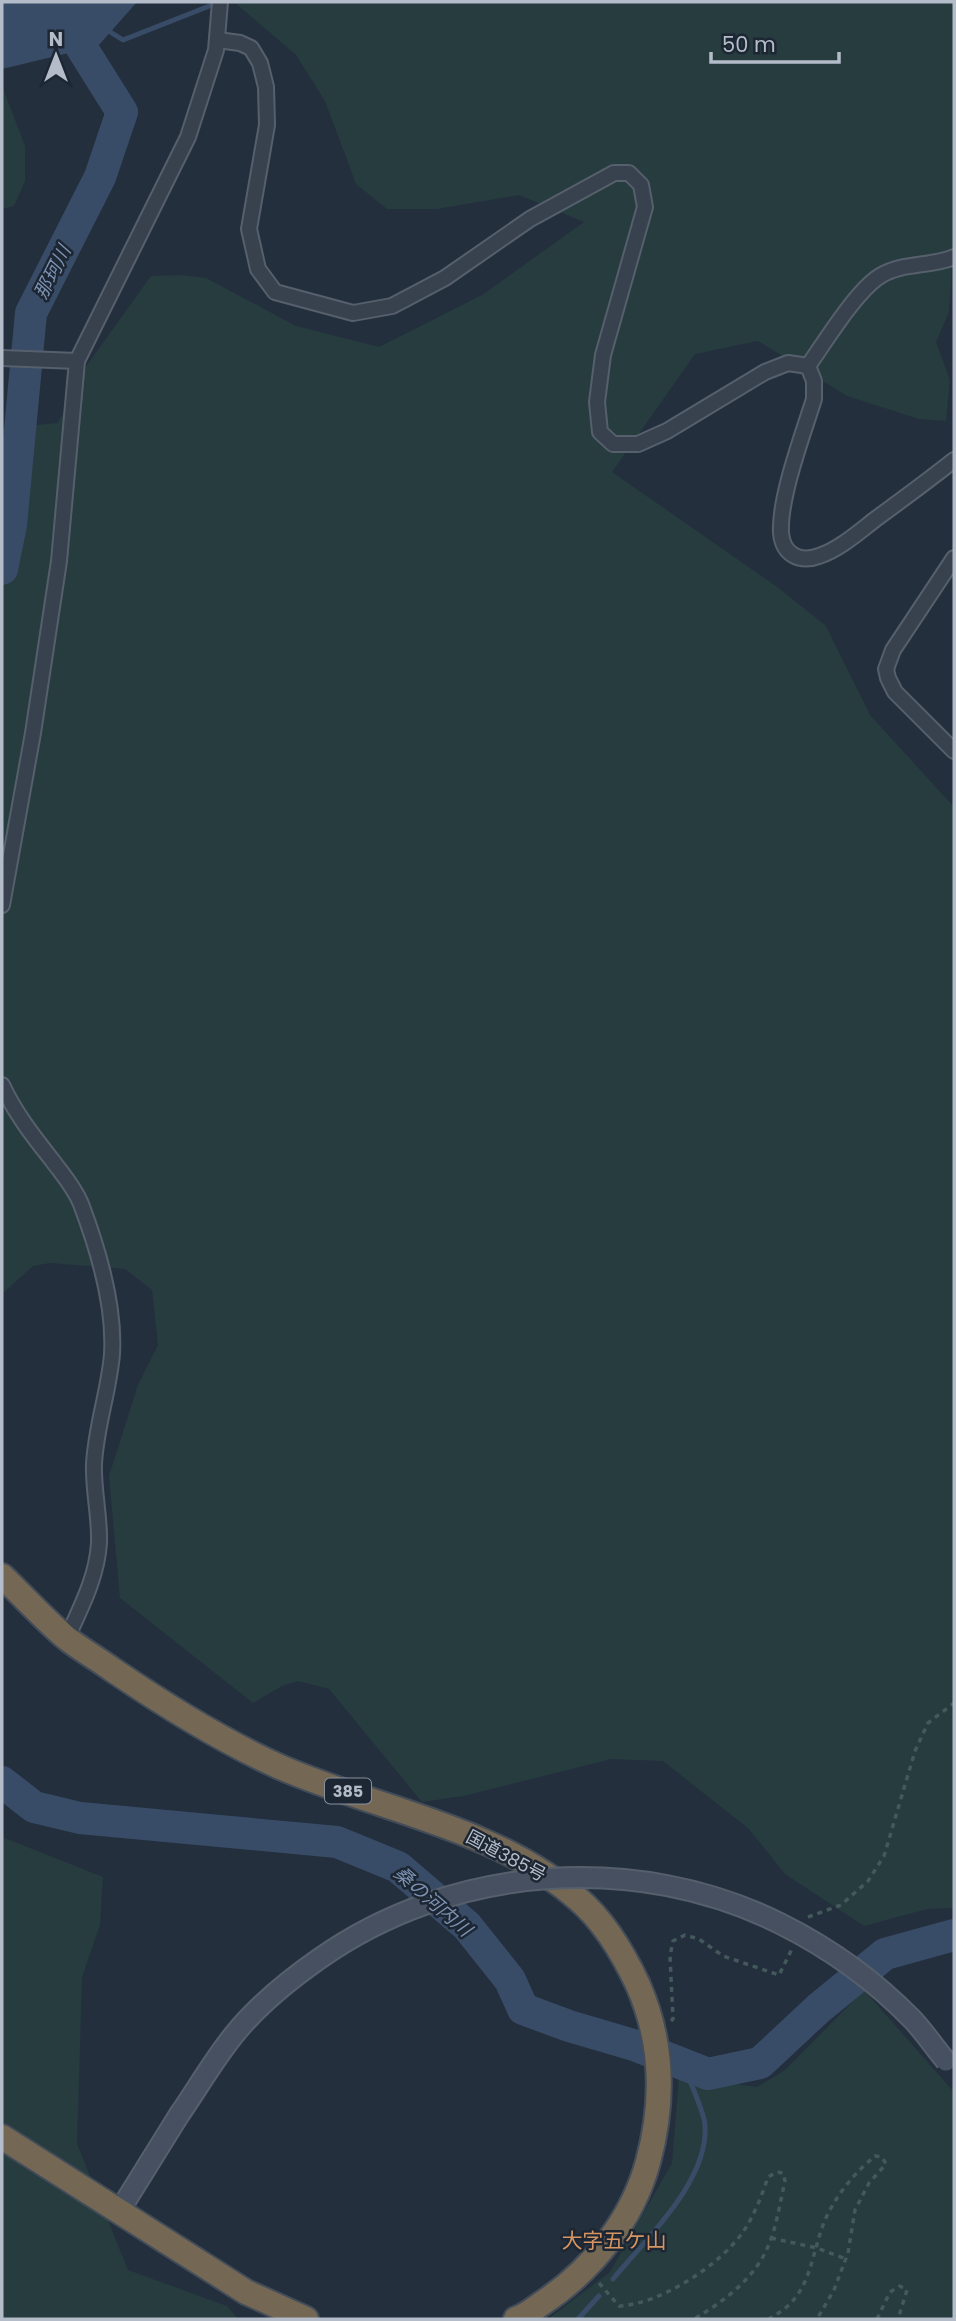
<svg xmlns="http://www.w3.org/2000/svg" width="956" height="2321" viewBox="0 0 956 2321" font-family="Poppins,'Noto Sans JP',sans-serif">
<rect width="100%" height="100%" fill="#242f3e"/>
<g fill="#263c3f">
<path d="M234 2H954V231L949 312 936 342 950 380 946 421 919 419 847 396 758 341 695 354 612 472 776 586 826 626 870 715 954 807V1908L927 1909 864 1926 785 1874 749 1829 663 1761 611 1759 463 1796 422 1802 329 1689 298 1681 282 1686 253 1703 120 1598 109 1476 138 1385 158 1345 152 1290 125 1269 50 1263 33 1266 2 1294V428L58 423 87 365 151 276 182 275 206 278 296 326 379 347 482 295 584 222 519 195 437 209H387L356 184 325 101 296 55Z"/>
<path d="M2 86 25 146V181L14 206 2 209Z"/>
<path d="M2 1837 103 1877 100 1925 82 1977 77 2144 128 2270 227 2306 238 2319H2Z"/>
<path d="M864 1990 954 2092V2319H548L610 2272 672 2163 679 2076 757 2087 785 2070Z"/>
</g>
<path fill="#394c67" d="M2 2H137L98 46 2 69Z"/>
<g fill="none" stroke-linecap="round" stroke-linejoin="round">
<g stroke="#394c67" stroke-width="5">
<path d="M107 30 123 40 217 3"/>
<path d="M613 2279C646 2239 709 2181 705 2125 704 2111 689 2080 683 2064"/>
<path d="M578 2319 599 2296"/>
</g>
<g stroke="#394c67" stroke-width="32">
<path d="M2 569 11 525 31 313 100 177 122 112 53 2"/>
<path d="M2 1782 34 1807 80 1818 337 1842 398 1867 467 1926 510 1980 523 2009 569 2026 637 2046 708 2074 760 2063 819 2008 885 1954 954 1935"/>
</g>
<defs>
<g id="street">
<path d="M218 40 240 43 251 48 260 63 266 87 267 125 249 229 258 269 275 292 353 313 392 306 445 278 530 219 614 173H629L641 185 645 207 603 355 597 402 600 432 613 444H638L667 431 765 372 788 363 808 366"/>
<path d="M2 358 77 361"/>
<path d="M808 366 814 381V399C803 434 779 498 781 533 783 555 800 563 819 556 840 549 860 531 877 518 903 499 929 480 954 460"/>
<path d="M808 366C825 342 856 291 880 276 902 262 931 267 954 257"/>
<path d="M954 558 893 650 886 669 888 678 895 692 954 751"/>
<path d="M2 905 33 733 59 561 77 361 188 137 216 50 220 2"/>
<path d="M2 1085C15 1113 33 1136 52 1160 63 1175 74 1187 81 1204 98 1249 115 1306 112 1354 109 1391 96 1426 94 1464 93 1490 100 1517 99 1543 97 1577 81 1607 67 1638"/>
</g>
<path id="secondary" d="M120 2210 179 2115"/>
<g id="highway">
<path d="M2 1576C23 1596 43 1618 65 1637 80 1649 98 1659 113 1670 166 1706 222 1741 280 1767 376 1809 498 1828 578 1899 604 1921 624 1955 638 1985 663 2042 664 2103 648 2162 632 2221 591 2271 541 2304 533 2310 525 2316 516 2319"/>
<path d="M2 2137 246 2292 306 2319"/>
</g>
</defs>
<use href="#street" stroke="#565f6c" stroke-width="18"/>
<use href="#secondary" stroke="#565f6c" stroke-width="23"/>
<use href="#highway" stroke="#434c59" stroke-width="28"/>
<g stroke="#44595c" stroke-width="3.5" stroke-dasharray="5 5" stroke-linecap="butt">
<path d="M808 1917 841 1905 868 1881 884 1856 915 1751 928 1723 954 1703"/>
<path d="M671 2021 673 2019 670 1956 673 1941 685 1935 699 1939 723 1956 779 1975 792 1949"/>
<path d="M771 2238 817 2248 846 2259"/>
<path d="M599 2283 619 2306C660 2304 719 2266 743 2232 754 2216 762 2195 768 2177L777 2172 783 2173 785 2181C780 2202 777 2225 769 2244 756 2278 723 2302 694 2319"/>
<path d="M768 2319C810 2299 809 2264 823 2225 833 2199 853 2174 875 2156L882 2157 886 2164 869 2183 855 2210 848 2253 834 2290 817 2319"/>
<path d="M877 2319 890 2292 900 2286 907 2290 898 2319"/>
</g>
<use href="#street" stroke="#38414e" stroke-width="14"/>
<use href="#secondary" stroke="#465061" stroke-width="19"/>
<use href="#highway" stroke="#746855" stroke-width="24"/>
<defs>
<path id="secondary-bridge" d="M179 2115C197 2089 213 2061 233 2036 256 2007 289 1980 319 1959 452 1865 636 1851 781 1924 829 1948 876 1982 913 2020 925 2033 935 2048 946 2061"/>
</defs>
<use href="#secondary-bridge" stroke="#565f6c" stroke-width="23" stroke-linecap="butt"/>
<use href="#secondary-bridge" stroke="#465061" stroke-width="19"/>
</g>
<g text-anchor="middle" stroke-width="5" stroke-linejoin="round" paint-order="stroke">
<rect fill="#1d2633" stroke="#878f9c" stroke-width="2" x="325" y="1778.5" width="46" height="25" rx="5"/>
<g font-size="16" font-weight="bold" fill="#b4bcc9">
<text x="348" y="1797">385</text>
</g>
<g font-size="18" fill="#b4bcc9" stroke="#1d2633">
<text transform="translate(506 1856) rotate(28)" y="6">国道385号</text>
</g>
<g font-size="19" font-style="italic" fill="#7c92b1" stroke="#1d2633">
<text transform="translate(52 272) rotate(-63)" y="7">那珂川</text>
<text transform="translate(433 1901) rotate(41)" y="7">桑の河内川</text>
</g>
<g font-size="21" fill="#d59563" stroke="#1d2633">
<text x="614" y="2248">大字五ケ山</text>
</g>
</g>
<rect width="956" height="2321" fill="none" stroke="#b4bcc9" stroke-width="7"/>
<g transform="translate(56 56)" stroke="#1d2633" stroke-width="5" paint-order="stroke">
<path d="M0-5L12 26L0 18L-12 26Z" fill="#b4bcc9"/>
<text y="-10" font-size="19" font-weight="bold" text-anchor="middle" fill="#b4bcc9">N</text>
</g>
<path d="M711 52v10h128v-10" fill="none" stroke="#b4bcc9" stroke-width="3.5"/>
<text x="722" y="52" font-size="21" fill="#b4bcc9" stroke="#1d2633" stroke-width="5" paint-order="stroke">50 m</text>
</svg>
